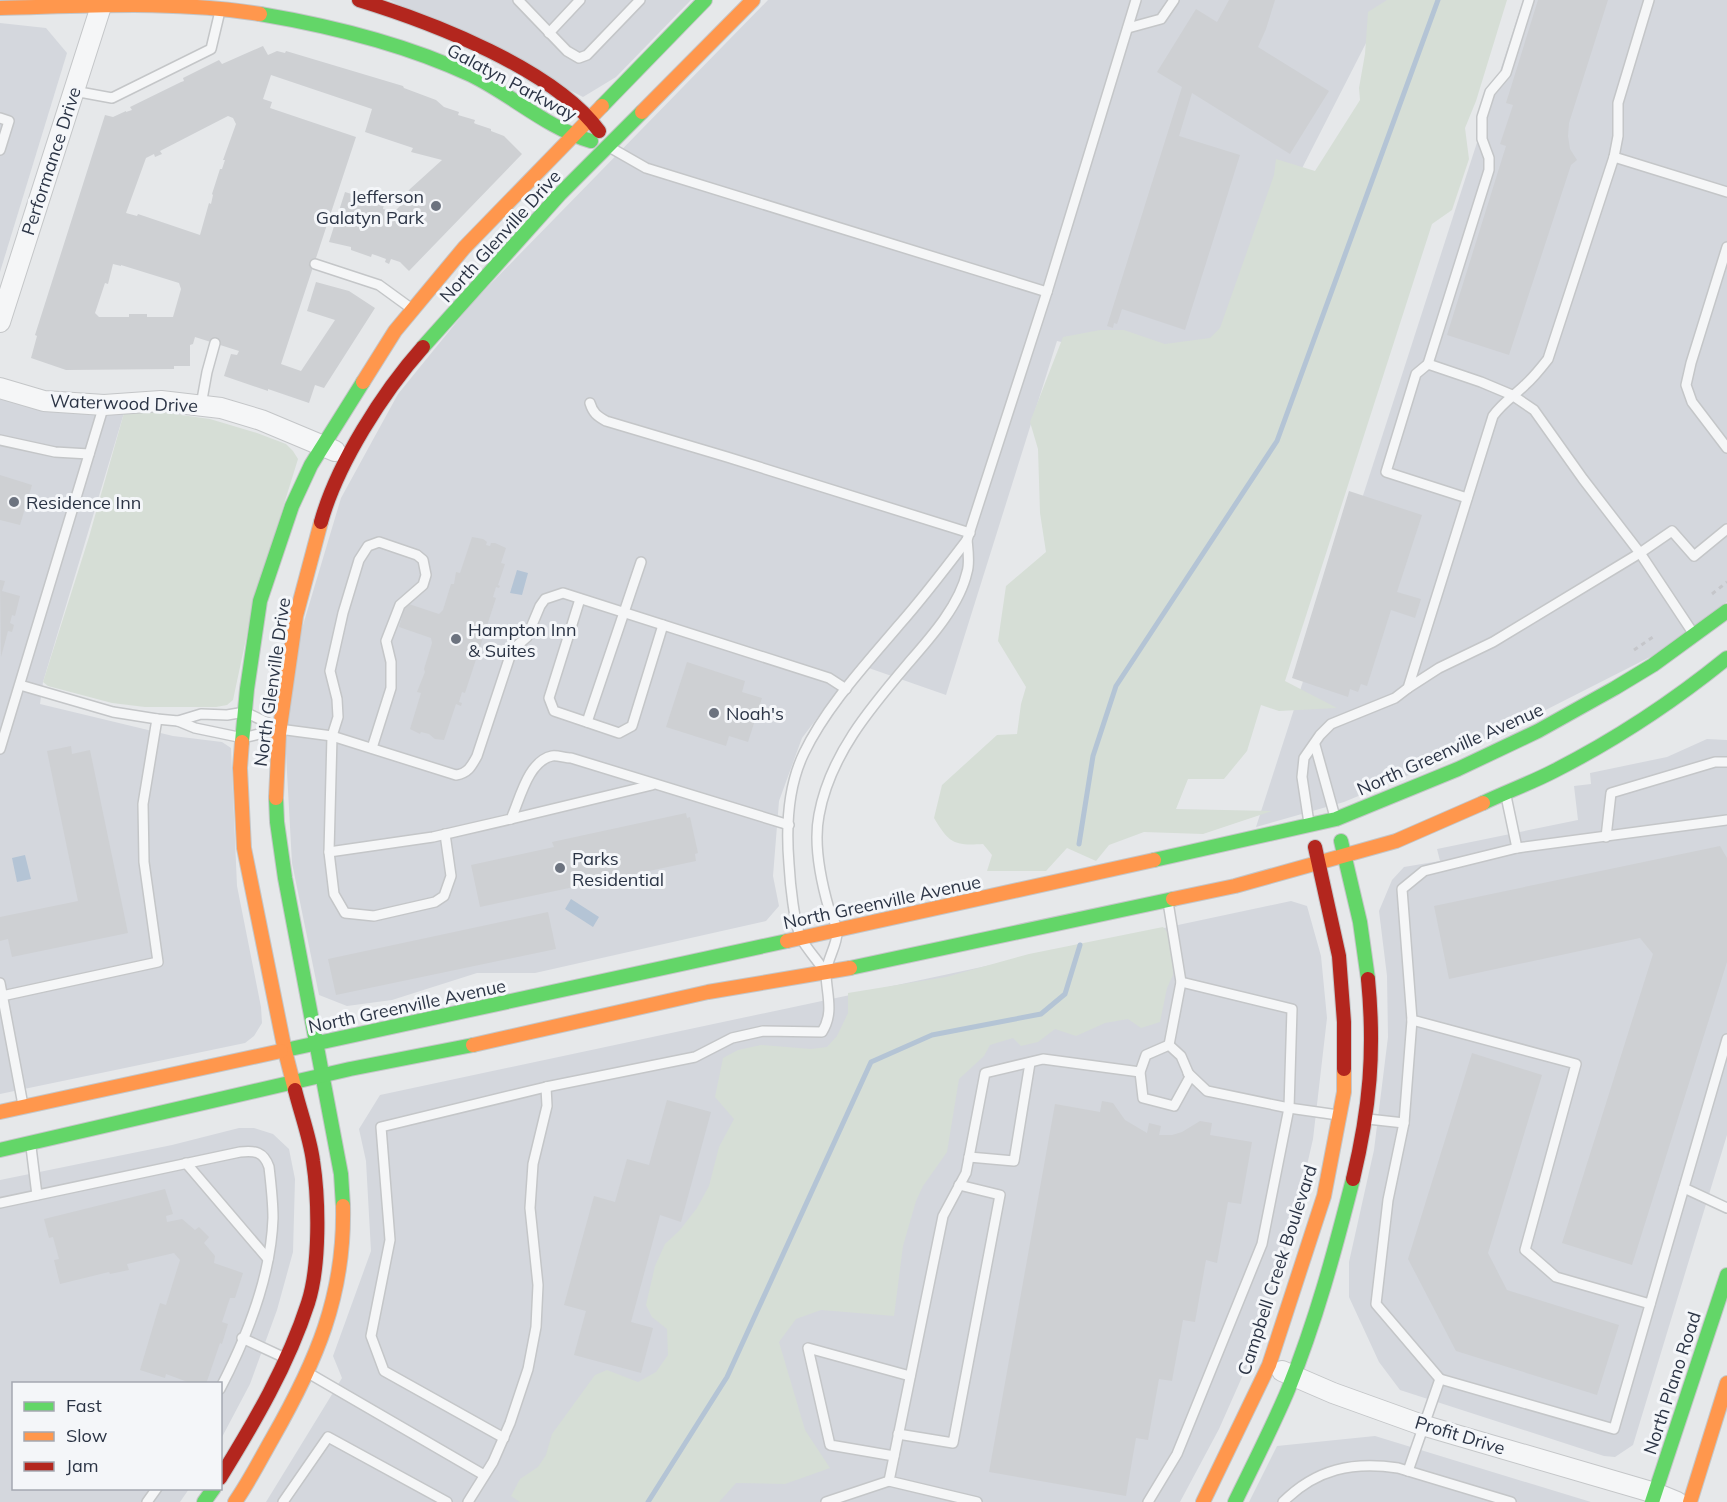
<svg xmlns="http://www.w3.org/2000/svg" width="1727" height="1502" font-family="Mulish,sans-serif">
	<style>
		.built { fill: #d4d7dd }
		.green { fill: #d6ded6 }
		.water { fill: #b4c4d5 }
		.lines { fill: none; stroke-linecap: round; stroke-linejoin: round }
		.stream { stroke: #b4c4d5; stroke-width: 5 }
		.building { fill: #ced0d3; fill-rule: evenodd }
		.lane-casing { stroke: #c4c6c8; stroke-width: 12 }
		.street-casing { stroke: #c4c6c8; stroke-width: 22 }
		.fast-casing { stroke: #c4c6c8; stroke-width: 16 }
		.slow-casing { stroke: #c4c6c8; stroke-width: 16 }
		.jam-casing { stroke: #c4c6c8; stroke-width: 16 }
		.path { stroke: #c5c6ca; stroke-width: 3; stroke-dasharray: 4.5 4.5; stroke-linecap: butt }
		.lane { stroke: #f5f6f7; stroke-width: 9 }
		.street { stroke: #f5f6f7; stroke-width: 20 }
		.fast { stroke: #63d668; stroke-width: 14 }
		.slow { stroke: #ff974d; stroke-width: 14 }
		.jam { stroke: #b3261e; stroke-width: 14 }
		.poi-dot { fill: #6c737f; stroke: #f4f6f9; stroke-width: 2 }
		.labels { text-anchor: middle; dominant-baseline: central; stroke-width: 6; stroke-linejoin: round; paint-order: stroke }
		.street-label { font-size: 18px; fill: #2b3445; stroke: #f4f6f9 }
		.poi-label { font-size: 18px; fill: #2b3445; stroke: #f4f6f9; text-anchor: start }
	</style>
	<rect width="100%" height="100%" fill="#e6e8ea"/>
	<g class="built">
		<polygon points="389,0 691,0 616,77 583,97"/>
		<polygon points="768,0 1388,0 1197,374 1057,341 946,695 863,666 830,701 802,738 779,801 773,876 779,906 766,921 535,973 477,973 392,1000 347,1006 319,995 292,863 286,754 286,682 341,498 398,394 472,303"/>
		<polygon points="1523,0 1727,0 1727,602 1652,656 1459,754 1344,802 1256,827"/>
		<polygon points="0,23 46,28 67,53 0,272"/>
		<polygon points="0,396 124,413 43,682 40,704 173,736 222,742 231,748 237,886 261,1007 262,1023 254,1036 245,1043 0,1094"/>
		<polygon points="1707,739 1727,740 1727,1135 1633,1445 1615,1457 1604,1456 1400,1390 1379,1362 1349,1297 1349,1262 1374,1150 1388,1037 1387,976 1379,911 1392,880 1404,867 1440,861 1437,849 1578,820 1574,786 1591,784 1590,773 1667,757"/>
		<polygon points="1291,901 1307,906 1321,956 1327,1018 1313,1139 1295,1218 1254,1350 1219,1429 1180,1502 266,1502 342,1378 333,1356 371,1251 366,1161 359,1129 380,1095"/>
		<polygon points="239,1128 254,1128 273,1134 289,1149 295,1179 293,1252 277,1310 250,1384 221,1439 220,1384 14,1384 14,1488 189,1489 180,1502 0,1502 0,1180 172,1145"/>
		<polygon points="1375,1436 1591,1502 1249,1502 1277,1446"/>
	</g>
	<g class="green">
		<path d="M1387,0H1507L1476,101L1465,128L1469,159L1452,210L1432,224L1285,681L1337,708L1279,711L1261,705L1247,751L1224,779H1188L1176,809L1272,811L1203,834L1144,832L1109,845L1096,861L1067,848L1046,871H987L992,855L983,844C954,846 949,843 934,818L942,785L997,735L1017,734L1021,704L1026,687L998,641L1006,586L1046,552L1040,513L1038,449L1030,422L1063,337L1100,330H1124L1165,344L1210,338L1220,328L1274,175L1276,159L1315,171L1360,100L1359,88L1365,54L1368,12Z"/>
		<polygon points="159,412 210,419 257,433 286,444 293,451 298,459 254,601 233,700 227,705 216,707 145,707 112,703 48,686 43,682 89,537 124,413"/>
		<polygon points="1163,927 1172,938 1173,975 1167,988 1160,1022 1141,1028 1128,1019 1105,1023 1076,1036 1055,1029 1038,1042 1021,1046 1013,1038 990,1045 984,1056 959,1079 947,1152 923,1186 916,1201 903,1246 894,1316 821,1310 796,1319 779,1342 805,1430 830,1468 785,1484 736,1483 719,1502 520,1502 511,1496 520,1479 538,1467 546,1455 552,1434 595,1375 607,1370 638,1382 656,1372 668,1355 667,1329 652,1317 646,1305 655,1266 665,1244 680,1230 697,1208 709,1186 719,1147 734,1119 715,1097 723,1058 738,1050 761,1045 811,1049 827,1047 837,1036 848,1013 848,993 946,977 1029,954"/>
	</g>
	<g class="water">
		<polygon points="517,570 528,573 522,595 510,593"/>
		<polygon points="25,855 31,879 17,882 12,858"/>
		<polygon points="571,899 599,917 593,927 565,909"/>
	</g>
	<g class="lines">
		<g class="stream">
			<polyline points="1079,844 1093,756 1116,686 1277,441 1438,0"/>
			<polyline points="648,1502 727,1377 871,1062 932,1035 1041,1014 1065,994 1080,945"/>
		</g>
	</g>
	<g class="building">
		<polygon points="1229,0 1275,0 1266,29 1258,47 1329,91 1290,154 1192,93 1179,136 1240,155 1185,330 1122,309 1117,324 1114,323 1113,328 1107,326 1182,87 1157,72 1196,9 1217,22"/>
		<polygon points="1538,0 1608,0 1569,123 1568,136 1570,149 1577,160 1571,165 1509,355 1447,335 1506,146 1500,144 1513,105 1506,103"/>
		<path d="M263,46L268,55L277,51L285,53L286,51L403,86L404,88L436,100L444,107L459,112L458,115L475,120L474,123L476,124L491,129V131L504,136L522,154L409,271L400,262L391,259L389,264L385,262L386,259L378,256L372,254L371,257L351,250V247L329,242L345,192L384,204L383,209L394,212L407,199L404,196L410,189L442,160L411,152L413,148L365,132L372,109L271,75L263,99L272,102L270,108L356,137L281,364L301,371L335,320L307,311L316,282L349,291L375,308L324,388L315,385L309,403L268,389V391L224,376L231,354L237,355L239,351L195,337L193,344L190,345V366H174V369L66,370L31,358L37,336L35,335L105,115L113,117L126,111V112L132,110L130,107L181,82L184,81L183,78L219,60L222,64ZM228,116L233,118L236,124L223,160H225L222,169H220L212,194L213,195L211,204L209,203L200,235L138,214L137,216L126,213L146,158L154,154L155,157L162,154L160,151ZM113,264L121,266V265L179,283L181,289L173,317H147V314H129V317H99L95,313L105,283L108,284Z"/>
		<polygon points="0,475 32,485 20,525 0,520"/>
		<polygon points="1349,491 1422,515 1397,592 1421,599 1415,618 1391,610 1367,686 1361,684 1358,692 1350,689 1348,697 1292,678"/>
		<polygon points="472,537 483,539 487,542 486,545 490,546 491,543 495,543 506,548 501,563 505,564 498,585 500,586 499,588 496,587 493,597 496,598 465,693 462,692 459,702 462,703 461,706 456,704 444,740 435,739 429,734 421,732 420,734 410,729 421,693 417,692 425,672 424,669 432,643 431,638 399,627 406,603 439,614 443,610 451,584 454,584 456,572 460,573"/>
		<polygon points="0,580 5,581 2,591 20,596 15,616 12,615 10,623 14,625 12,632 8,631 1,657"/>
		<polygon points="687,662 745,681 742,692 762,698 748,742 729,736 726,746 666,727"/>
		<polygon points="71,746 72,754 90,750 128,933 12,957 8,939 0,941 0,917 78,901 47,751"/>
		<polygon points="686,813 687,818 690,817 698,853 695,854 696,861 480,907 471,865 554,847 552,842"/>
		<polygon points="1720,846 1727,858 1727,962 1632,1265 1562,1243 1653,954 1640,938 1449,979 1434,906"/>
		<polygon points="548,912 556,949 336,995 328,959"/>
		<polygon points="1472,1053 1542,1075 1488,1253 1507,1290 1619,1325 1597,1395 1456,1351 1408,1259"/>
		<polygon points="667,1100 711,1112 681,1222 660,1215 631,1322 653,1328 641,1373 574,1355 586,1311 564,1305 594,1196 615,1202 627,1159 649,1165"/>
		<polygon points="1102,1101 1113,1103 1125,1120 1147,1133 1149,1123 1161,1126 1159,1135 1172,1135 1182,1132 1200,1121 1212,1123 1210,1135 1252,1142 1241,1204 1228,1202 1217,1263 1206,1260 1195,1322 1183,1320 1172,1381 1159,1379 1148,1440 1136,1438 1126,1496 989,1472 1055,1104 1100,1112"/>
		<polygon points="165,1189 173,1214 166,1216 167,1222 182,1219 195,1230 199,1227 209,1237 204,1243 215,1256 214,1263 243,1273 235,1298 230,1298 222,1322 228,1324 222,1344 220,1343 206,1384 193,1384 166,1374 165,1378 140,1370 160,1303 166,1305 180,1260 174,1253 127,1264 129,1270 110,1274 109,1272 60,1284 54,1260 59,1259 53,1237 49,1238 44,1219"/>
	</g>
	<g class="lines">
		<g class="lane-casing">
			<g id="lane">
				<polyline points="518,0 567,51 579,58 587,55 640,0"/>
				<polyline points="1128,28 1161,19 1174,0"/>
				<polyline points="549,33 580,0"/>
				<polyline points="74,91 112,98 211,49 220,11"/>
				<polyline points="0,118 9,121 0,150"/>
				<polyline points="611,148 646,168 1047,292"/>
				<polyline points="1614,157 1727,192"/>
				<polyline points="1727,247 1691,363 1686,385 1692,402 1727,448"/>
				<polyline points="315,264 379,285 412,309"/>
				<polyline points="1428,364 1489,170 1489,158 1482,139 1482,117 1490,92 1506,73 1529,0"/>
				<path d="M590,403C593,413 597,416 606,421L727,457L970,533"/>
				<polyline points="201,405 207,372 215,343"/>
				<polyline points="0,440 55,452 89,454"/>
				<polyline points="1467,498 1386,472 1416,374 1428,364 1481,382 1512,395 1534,410 1583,479 1640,553 1693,633"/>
				<polyline points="580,599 549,698 554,711 619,733 632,726 663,625"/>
				<polyline points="20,685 113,712 157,719 178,721 201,714 227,715 245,712 278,728"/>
				<polyline points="1408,688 1439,668 1493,642 1640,553 1672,531 1694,556 1727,529"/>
				<path d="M178,721L195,728L243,738L279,729L332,736L456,775C468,773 471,767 477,756L512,650L527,637L540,606L545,599L563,593L829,678L846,689"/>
				<polyline points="587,722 641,562"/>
				<polyline points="1315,745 1335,817"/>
				<path d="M372,748L391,688V662L386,641L400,605L423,585L426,575L423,560L417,555L379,542L368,546L359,560L343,613L330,671L337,699L338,717L332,736L329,852L433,837L511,819C520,799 528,761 552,756C557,755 565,758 571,758L789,825"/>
				<polyline points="0,749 104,405"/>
				<polyline points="1506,796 1517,848 1727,820"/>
				<polyline points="511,819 652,785"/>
				<path d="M1309,823L1302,777L1304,758L1320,735L1331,724L1395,698L1408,688L1493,416C1503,402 1514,396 1525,385C1534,377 1541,368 1548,359L1614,157L1618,136V103L1649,0"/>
				<polyline points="1606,837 1611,793 1715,762 1727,762"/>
				<polyline points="329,852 334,894 345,913 374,916 435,902 444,896 451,876 445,834"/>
				<polyline points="1168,902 1181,982 1169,1045"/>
				<path d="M823,969C817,960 808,950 802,940C794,925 790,882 789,864C786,828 788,786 804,753C826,707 866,664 899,625C923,598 945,569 967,540"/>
				<polyline points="0,983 23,1105"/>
				<polyline points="2,996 158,962 144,862 143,804 157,719"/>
				<polyline points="1412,1020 1576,1064 1525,1250 1556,1277 1650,1304"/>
				<polygon points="1169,1045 1181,1056 1190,1077 1174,1106 1143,1098 1140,1072 1146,1055"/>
				<polyline points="1188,1073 1207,1091 1289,1108 1338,1115"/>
				<polyline points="1368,1119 1404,1123"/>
				<polyline points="31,1147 37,1195"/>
				<polyline points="969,1157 1014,1161 1030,1063"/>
				<polyline points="186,1163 268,1259"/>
				<polyline points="1684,1188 1727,1208"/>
				<path d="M0,1203L240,1152C255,1150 264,1152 269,1167C271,1184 273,1201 273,1218C271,1277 247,1337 220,1389"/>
				<polyline points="242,1338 283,1357"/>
				<polyline points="310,1374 484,1475"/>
				<polyline points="1440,1379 1376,1304 1388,1200 1404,1123 1412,1020 1402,889 1424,871 1517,848"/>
				<polyline points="898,1434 953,1443 1000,1195 959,1185"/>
				<path d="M504,1438L384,1371L371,1336L390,1240L381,1127L546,1087L695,1057L732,1038L763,1031L822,1032C834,1013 827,996 826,975C826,960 838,945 837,931C837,924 831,916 829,909C821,881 813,845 819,815C830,754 872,706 911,660C932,636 960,604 967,572C970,563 968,550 967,540L1047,292L1136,0"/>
				<polyline points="894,1456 830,1445 808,1348 910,1376"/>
				<polyline points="1408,1471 1440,1379 1614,1429 1727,1039"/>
				<polyline points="147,1502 157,1488"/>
				<polyline points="283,1502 328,1437 447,1502"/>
				<polyline points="468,1502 493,1462 510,1423 528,1369 536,1327 538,1285 530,1208 533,1164 547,1106 546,1087"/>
				<polyline points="826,1502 889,1481"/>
				<polyline points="977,1502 889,1481 943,1216 966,1173 985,1073 1043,1059 1140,1072"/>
				<polyline points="1148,1502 1177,1454 1262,1244 1289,1108 1292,1009 1181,982"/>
				<path d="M1283,1502C1316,1469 1353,1461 1398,1468L1511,1502"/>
			</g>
		</g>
		<g class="street-casing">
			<g id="street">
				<polyline points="0,322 103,0"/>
				<polyline points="0,388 44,401 104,405 161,401 221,408 261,420 335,451"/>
				<polyline points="1282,1371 1333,1393 1422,1425 1655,1493 1677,1502"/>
			</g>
		</g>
		<g class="fast-casing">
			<g id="fast">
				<path d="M260,14C331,26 405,44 471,75C512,95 547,128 591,141"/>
				<polyline points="602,106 705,0"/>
				<polyline points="423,347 560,194 642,112"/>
				<polyline points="242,742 247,689 260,601 292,506 311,465 363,382"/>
				<polyline points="276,798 277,822 285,878 341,1174 343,1206"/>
				<path d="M1483,803C1506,792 1531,783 1554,771C1615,740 1674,701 1727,658"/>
				<polyline points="1341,841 1360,922 1368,979"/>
				<polyline points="1154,860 1336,819 1458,769 1538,731 1615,688 1653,665 1727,611"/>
				<polyline points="850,968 1173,899"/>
				<polyline points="281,1051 787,941"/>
				<polyline points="0,1150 350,1069 473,1045"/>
				<polyline points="204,1502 214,1488"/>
				<path d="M1235,1502C1253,1465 1272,1428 1288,1390C1316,1321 1335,1250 1353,1179"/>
				<polyline points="1652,1502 1727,1275"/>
			</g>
		</g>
		<g class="slow-casing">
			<g id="slow">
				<path d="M0,8C87,6 174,0 260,14"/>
				<polyline points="642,112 753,0"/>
				<polyline points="363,382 395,331 464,248 602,106"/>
				<polyline points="242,742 240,768 244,848 285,1051 295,1090"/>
				<polyline points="276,798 279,734 296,616 321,522"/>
				<polyline points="1173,899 1235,886 1396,841 1483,803"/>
				<polyline points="787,941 1154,860"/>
				<polyline points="473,1045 708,992 850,968"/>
				<polyline points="0,1112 281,1051"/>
				<path d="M235,1502C249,1482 260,1460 272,1439C316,1362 345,1296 343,1206"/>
				<polyline points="1203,1502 1269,1365 1324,1196 1344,1092 1344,1069"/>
				<polyline points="1690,1502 1727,1383"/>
			</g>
		</g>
		<g class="jam-casing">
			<g id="jam">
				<path d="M359,0C431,22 554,69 599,131"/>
				<path d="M321,522C337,464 383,392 423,347"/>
				<polyline points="1315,847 1339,956 1344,1022 1344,1069"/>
				<path d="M1353,1179C1370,1108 1375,1051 1368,979"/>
				<path d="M220,1478C254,1423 288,1365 308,1303C320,1266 319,1200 313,1161C310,1138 301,1114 295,1090"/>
			</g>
		</g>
		<g class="path">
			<polyline points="1712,594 1727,582"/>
			<polyline points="1634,650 1653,637"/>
		</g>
		<use href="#lane" class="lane"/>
		<use href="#street" class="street"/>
		<use href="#fast" class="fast"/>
		<use href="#slow" class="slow"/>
		<use href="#jam" class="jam"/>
	</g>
	<g class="poi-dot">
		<circle cx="436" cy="206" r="6"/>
		<circle cx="14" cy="502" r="6"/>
		<circle cx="456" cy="639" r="6"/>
		<circle cx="714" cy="713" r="6"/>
		<circle cx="560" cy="868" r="6"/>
	</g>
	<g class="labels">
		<g class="street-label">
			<text transform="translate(512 82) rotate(28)">Galatyn Parkway</text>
			<text transform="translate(51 161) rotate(-72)">Performance Drive</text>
			<text transform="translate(500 236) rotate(-48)">North Glenville Drive</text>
			<text transform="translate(124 403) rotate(2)">Waterwood Drive</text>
			<text transform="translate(272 682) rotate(-82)">North Glenville Drive</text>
			<text transform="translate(1450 749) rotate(-24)">North Greenville Avenue</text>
			<text transform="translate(882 902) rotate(-12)">North Greenville Avenue</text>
			<text transform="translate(407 1006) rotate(-12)">North Greenville Avenue</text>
			<text transform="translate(1277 1270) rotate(-72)">Campbell Creek Boulevard</text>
			<text transform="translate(1672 1383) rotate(-72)">North Plano Road</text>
			<text transform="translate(1460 1435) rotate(17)">Profit Drive</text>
		</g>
		<g class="poi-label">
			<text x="424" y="196" text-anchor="end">Jefferson<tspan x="424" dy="21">Galatyn Park</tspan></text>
			<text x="26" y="502">Residence Inn</text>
			<text x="468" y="629">Hampton Inn<tspan x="468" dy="21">&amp; Suites</tspan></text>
			<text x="726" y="713">Noah's</text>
			<text x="572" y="858">Parks<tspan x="572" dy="21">Residential</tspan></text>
		</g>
	</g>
	<rect x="12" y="1382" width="210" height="108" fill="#f4f6f9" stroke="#a4a8b1" stroke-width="1.5"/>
	<rect x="24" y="1402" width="30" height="9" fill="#63d668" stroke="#a4a8b1" stroke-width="1.5"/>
	<text x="66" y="1412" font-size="18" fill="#2b3445">Fast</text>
	<rect x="24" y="1432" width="30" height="9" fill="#ff974d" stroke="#a4a8b1" stroke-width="1.5"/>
	<text x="66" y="1442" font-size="18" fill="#2b3445">Slow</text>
	<rect x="24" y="1462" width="30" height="9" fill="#b3261e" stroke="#a4a8b1" stroke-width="1.5"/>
	<text x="66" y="1472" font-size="18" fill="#2b3445">Jam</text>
</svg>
